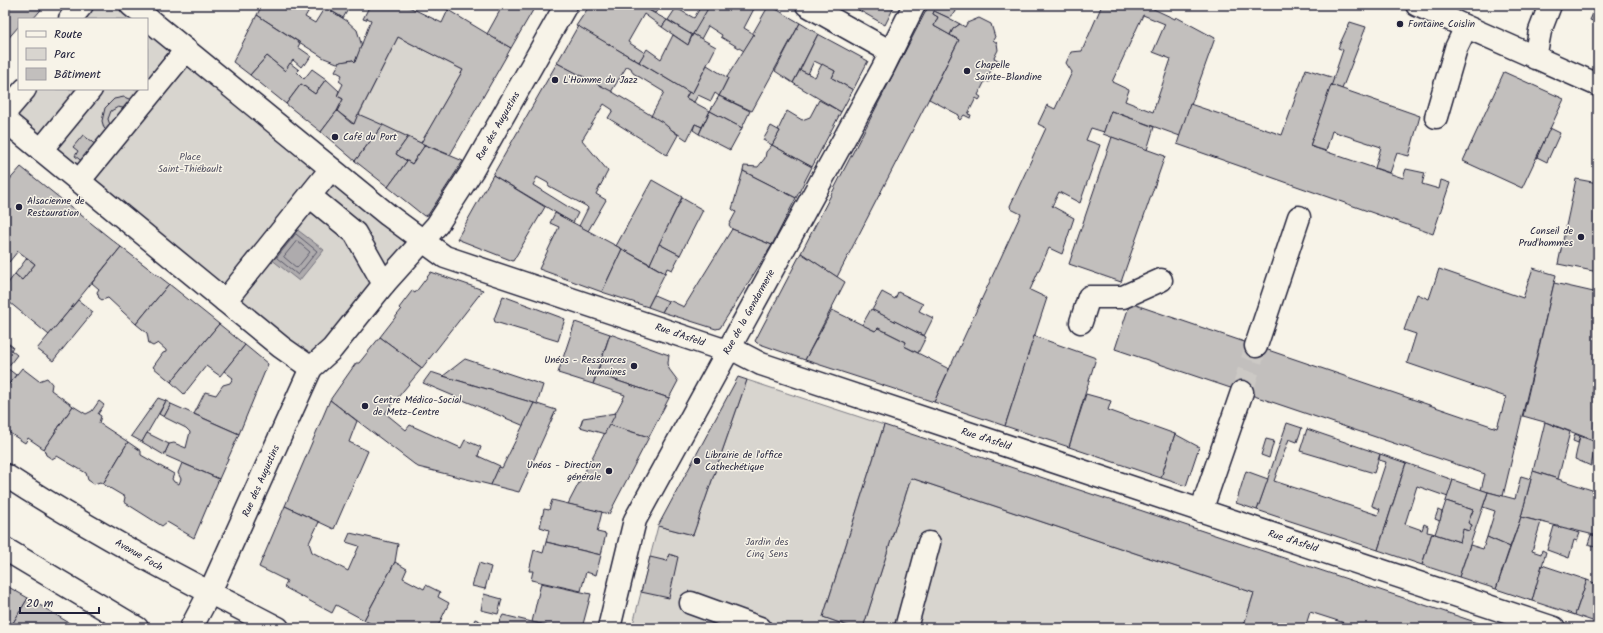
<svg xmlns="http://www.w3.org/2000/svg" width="1603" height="633" font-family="Kalam,sans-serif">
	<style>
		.green { fill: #d8d5cf; stroke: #7d7c85 }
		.water { fill: #aeabad; stroke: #76747f }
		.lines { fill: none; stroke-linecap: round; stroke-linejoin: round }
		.shore { stroke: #5a5969; stroke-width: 1 }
		.building { fill: #c2bfbd; stroke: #22223b; fill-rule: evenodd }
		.minor-tunnel { stroke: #ccc9c5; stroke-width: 22; stroke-dasharray: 22 11; stroke-linecap: butt }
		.minor-casing { stroke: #22223b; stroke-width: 25 }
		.major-casing { stroke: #22223b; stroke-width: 25 }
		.minor { stroke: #f7f3e8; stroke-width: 22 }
		.major { stroke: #f7f3e8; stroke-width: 22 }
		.poi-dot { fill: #22223b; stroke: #f7f3e8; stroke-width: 1.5 }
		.labels { text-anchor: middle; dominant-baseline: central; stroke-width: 3; stroke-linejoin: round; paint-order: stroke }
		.poi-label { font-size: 10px; fill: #22223b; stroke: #f7f3e8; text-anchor: start }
		.street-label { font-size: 10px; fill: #22223b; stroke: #f7f3e8 }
		.park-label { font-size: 10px; fill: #504f60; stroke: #f7f3e8 }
	</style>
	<rect width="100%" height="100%" fill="#f7f3e8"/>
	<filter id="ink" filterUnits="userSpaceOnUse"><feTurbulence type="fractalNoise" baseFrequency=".025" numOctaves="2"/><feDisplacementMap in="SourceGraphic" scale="8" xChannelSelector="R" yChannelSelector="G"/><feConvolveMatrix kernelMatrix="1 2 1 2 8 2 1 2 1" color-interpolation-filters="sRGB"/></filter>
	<g filter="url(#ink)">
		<g class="green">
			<polygon points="95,5 131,5 414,235 311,368 7,110 25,89 147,89 147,19 83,19"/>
			<polygon points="398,37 463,70 421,143 359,115"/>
			<polygon points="747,380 884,425 823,617 854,628 632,628 658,526 693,535"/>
			<polygon points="911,478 1254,593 1243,628 863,628"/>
		</g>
		<polygon class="water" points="295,228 324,250 299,281 271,259"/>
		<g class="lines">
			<g class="shore">
				<polygon points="296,234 317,251 298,275 277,258"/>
				<polygon points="297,241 310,252 297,268 284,257"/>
			</g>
		</g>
		<g class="building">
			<polygon points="5,5 45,5 33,19 19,19 19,26 5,42"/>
			<polygon points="262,5 312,5 305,17 315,23 325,7 347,21 357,30 362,46 355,62 353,60 337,63 324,58 257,15"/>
			<polygon points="322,5 345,5 349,8 343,18"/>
			<polygon points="370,5 405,5 442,23 448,10 511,48 450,155 421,143 463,70 398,37 354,124 337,111 343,99 337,96 343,84 339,81 342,75 335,71 340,62 353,60 355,62 371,20 367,18 366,20 363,19"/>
			<polygon points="436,5 451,5 449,10"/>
			<polygon points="503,5 536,5 511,48 487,34"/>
			<polygon points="590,5 639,5 667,20 662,27 644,14 628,42 645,53 639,62 576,26"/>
			<polygon points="647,5 662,5 655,13 645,8"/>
			<polygon points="695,5 710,5 698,28 692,35 668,20 676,8 694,18 700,8"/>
			<polygon points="710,5 756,5 744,28 754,34 744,51 721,37 722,35 708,26 701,39 693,34"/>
			<polygon points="769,5 800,23 752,111 719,96 728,78 727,77 754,34 753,33"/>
			<polygon points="850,5 895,5 885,25"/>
			<polygon points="929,5 959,5 955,13 949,18 934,11 933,14 938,17 934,26 959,40 837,277 801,253"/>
			<path d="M1102,5H1145L1175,19L1176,17L1215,38L1180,136L1111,111L1104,132L1091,128L1086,140L1100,145L1080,203L1059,192L1052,206L1074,218L1062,254L1049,248L1030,290L1047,298L1005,426L934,402L1021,214L1011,209L1010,206L1046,128L1038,124L1047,105L1055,109L1072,72L1066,63L1071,52L1082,51ZM1143,15L1165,24L1153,52L1171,59L1153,112L1125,101L1129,90L1112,82Z"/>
			<polygon points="1597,5 1598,5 1598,23 1590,20"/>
			<polygon points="934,11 949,18 960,24 953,29 950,35 934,26 938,17 933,14"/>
			<polygon points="257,15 300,43 298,47 311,56 305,65 304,63 301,67 293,60 285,71 267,56 250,75 233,62"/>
			<polygon points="979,18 991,24 995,37 993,40 997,43 998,50 994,58 1000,61 998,65 995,63 987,78 990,79 989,82 985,81 978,95 981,97 979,100 976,98 968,114 971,115 970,118 964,115 960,120 958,118 959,115 929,99 959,40 950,35 953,29 960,24 965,27 967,23"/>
			<polygon points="667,20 692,35 688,45 662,27"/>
			<polygon points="1350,22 1366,27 1342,89 1331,85 1343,50 1338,48"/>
			<polygon points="800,23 818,34 793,83 775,71"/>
			<polygon points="578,26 689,92 686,98 710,111 702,127 695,124 687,140 651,116 664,92 633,73 631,68 627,66 611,92 557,63"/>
			<polygon points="693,34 716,47 692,94 639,62 647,49 661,59 673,35 688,45"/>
			<polygon points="818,34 868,61 853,90 832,78 835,71 814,61 808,74 800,70"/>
			<polygon points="267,56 285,71 290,63 299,70 297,72 304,79 312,69 326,79 315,94 301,84 286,104 250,75"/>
			<polygon points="557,63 611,91 662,122 678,135 667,155 608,118 613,110 604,104 582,140 608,171 596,194 606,200 588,231 579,226 588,208 586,206 549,186 548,183 537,177 533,185 578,213 573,223 493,175"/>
			<polygon points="822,64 835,71 832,78 853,90 841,112 793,83 800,70 815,77"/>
			<polygon points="707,65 728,78 719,96 715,93 711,101 698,95 694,102 686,98 689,92 692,94"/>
			<polygon points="1306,69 1334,78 1310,146 1403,178 1406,169 1425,173 1422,184 1439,189 1441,180 1450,183 1433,234 1177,144 1190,104 1282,135"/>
			<polygon points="1504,72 1564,99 1522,188 1463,161"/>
			<polygon points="326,79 339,91 337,96 343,99 337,111 321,132 286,104 301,84 315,94"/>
			<polygon points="1331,85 1420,116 1409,156 1397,153 1390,173 1375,168 1381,147 1332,131 1326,151 1310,146"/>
			<polygon points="719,96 750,111 742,128 710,111"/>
			<polygon points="124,97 134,101 127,109 118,107 111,111 108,119 111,128 108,132 104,128 102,121 105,108 114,99"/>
			<polygon points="819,100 841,112 812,167 772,145 780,131 778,130 787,111 802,120 810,117"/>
			<polygon points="337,111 351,123 354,124 358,114 383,125 355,161 321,132"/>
			<polygon points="710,111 742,128 730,150 699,134"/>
			<polygon points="1111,111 1154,127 1147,150 1103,134"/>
			<polygon points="695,124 702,127 699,134 693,130"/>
			<polygon points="383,125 408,137 396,154 407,161 388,187 355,161"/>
			<polygon points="771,126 780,131 772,145 763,140"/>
			<polygon points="1550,128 1560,133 1547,162 1537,157"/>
			<polygon points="83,135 101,149 83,162 75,156 78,151 73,147"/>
			<polygon points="408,137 425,145 412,164 396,154"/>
			<polygon points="1112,137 1165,156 1121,282 1069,264"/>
			<polygon points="425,145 463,161 428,215 424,216 388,187 407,161 412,164"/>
			<polygon points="772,145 812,167 796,198 743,171 744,166 758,167 765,158 766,152"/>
			<polygon points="21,167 121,247 49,335 9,302 5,307 5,287 15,274 22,280 35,264 18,251 9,262 5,258 5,185"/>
			<polygon points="743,171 796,198 772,245 732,229 729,225 736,212 732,209"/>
			<polygon points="493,175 545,207 513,261 457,239"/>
			<polygon points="1576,179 1598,183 1598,272 1558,264"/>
			<polygon points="652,180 682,197 650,264 616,246"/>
			<polygon points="682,198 703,210 680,255 659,244"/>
			<polygon points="555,213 622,249 602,292 539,269 559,227 550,223"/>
			<polygon points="732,229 772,245 720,328 716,329 662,312 669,300 684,307"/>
			<polygon points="659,244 680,255 672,270 667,268 665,273 650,264"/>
			<polygon points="121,247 169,284 136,324 108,298 102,300 99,298 97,292 99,289 92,283"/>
			<polygon points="622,249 665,273 648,307 602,292"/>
			<polygon points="801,253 845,282 805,360 757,343 755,341"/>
			<polygon points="27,258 35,264 22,280 15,274"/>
			<polygon points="1533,268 1556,275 1503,496 1481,490 1485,474 1115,349 1130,303 1497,428 1506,397 1407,363 1416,334 1404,330 1417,294 1429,299 1439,269 1523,298"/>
			<polygon points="431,272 483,290 422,368 380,337 401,310 399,308 412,291 415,293"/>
			<polygon points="1554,283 1598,293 1598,442 1548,423 1523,416"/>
			<polygon points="169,284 219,324 171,382 153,367 163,353 166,352 166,350 158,343 153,346 149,344 147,333 136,324"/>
			<polygon points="882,292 895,299 898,292 923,304 919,311 933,318 924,336 872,310"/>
			<polygon points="654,295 668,301 662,312 648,307"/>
			<polygon points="503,296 565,319 558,341 495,322 494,319"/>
			<polygon points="78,300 93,312 53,361 37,349"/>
			<polygon points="871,309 926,337 918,353 904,346 906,342 878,328 875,331 862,325"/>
			<polygon points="832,310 875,331 878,328 906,342 904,346 949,369 934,402 805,360"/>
			<polygon points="575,322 610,334 593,384 558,373"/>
			<polygon points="219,324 245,345 220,376 206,366 184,394 171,382"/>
			<polygon points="610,334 669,355 668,363 669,369 678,381 669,398 597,374"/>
			<polygon points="1034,336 1096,358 1069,447 1005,426"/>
			<polygon points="380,337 422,368 385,413 406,430 410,425 461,448 465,440 481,447 478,456 500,466 491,485 418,467 330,400 356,363 359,363"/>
			<polygon points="5,341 13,347 11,350 17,355 7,368 16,375 5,389"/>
			<polygon points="245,345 268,364 239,434 194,414 205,392 216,395 223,385 230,383 233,378 224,371"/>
			<polygon points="465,359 543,385 537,404 443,376"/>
			<polygon points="22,368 39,381 47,378 52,384 51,390 73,406 44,449 28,438 25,443 5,430 5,389"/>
			<polygon points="431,372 443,376 534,403 524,426 522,425 423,383"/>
			<polygon points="597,374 669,398 649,437 609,425 625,395 593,384"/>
			<polygon points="738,377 747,380 693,535 658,526"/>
			<polygon points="1086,394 1111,401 1108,410 1175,434 1161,478 1069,447"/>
			<polygon points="158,398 166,401 142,442 131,436"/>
			<polygon points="330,400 357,421 349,442 368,451 334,529 285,506"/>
			<polygon points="99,401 104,405 98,414 101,416 99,423 128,442 103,484 100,482 94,484 88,480 86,473 57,456 52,459 46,455 44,449 73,406 86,414 92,411"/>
			<polygon points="166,401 171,404 164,417 159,414"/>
			<polygon points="534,403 556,410 519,492 491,485 499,467 502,468"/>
			<polygon points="171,404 239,434 219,479 164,455 169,444 174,443 186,448 190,432 186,428 164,417"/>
			<polygon points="616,413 605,434 580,427 583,418"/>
			<polygon points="1545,422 1570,432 1558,479 1533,471"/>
			<polygon points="1287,423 1302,428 1297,442 1289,439 1274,481 1378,515 1380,509 1372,506 1372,505 1386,462 1379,460 1380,454 1406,463 1378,550 1257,510"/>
			<polygon points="609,425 649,437 609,514 568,504"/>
			<polygon points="884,425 1359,583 1493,628 1360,628 1310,612 1305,628 1243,628 1254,593 911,478 863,628 854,628 823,617"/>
			<polygon points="1307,429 1380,454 1374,473 1300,451"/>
			<polygon points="147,433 169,444 164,455 142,442"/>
			<polygon points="1175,434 1199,447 1186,486 1161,478"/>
			<polygon points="1575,434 1580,436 1578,443 1573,441"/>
			<polygon points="1580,436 1596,442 1591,466 1575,459"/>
			<polygon points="1266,439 1274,441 1269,458 1261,455"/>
			<polygon points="128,442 141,451 141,455 174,474 172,479 174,482 179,484 181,479 178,473 182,463 219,479 194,538 167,522 162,526 124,502 125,497 103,484"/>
			<polygon points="1406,463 1453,480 1448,497 1417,486 1405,524 1422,530 1424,524 1428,526 1427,532 1432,533 1422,565 1378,550"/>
			<polygon points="1246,471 1268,479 1257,510 1236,503"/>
			<polygon points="1533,471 1598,492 1598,536 1521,517"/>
			<polygon points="1521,476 1531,479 1521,517 1510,547 1487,537 1495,511 1483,507 1488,492 1515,499"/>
			<polygon points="1453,480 1488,492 1459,577 1422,565 1432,533 1460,542 1463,529 1469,531 1472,525 1468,523 1473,510 1446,501"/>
			<polygon points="552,500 602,512 597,532 606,534 601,555 546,542 549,530 540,527 544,509 549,510"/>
			<polygon points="1446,501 1473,510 1468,523 1472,525 1469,531 1463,529 1460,542 1435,534"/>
			<polygon points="285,506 319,522 309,543 312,552 348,571 359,546 346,542 350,533 398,544 395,562 364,620 336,605 332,613 284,587 287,581 259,567"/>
			<polygon points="1438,510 1442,512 1440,521 1435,519"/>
			<polygon points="1521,517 1541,522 1532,551 1541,554 1542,550 1546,552 1532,601 1496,589"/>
			<polygon points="1554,526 1580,533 1577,541 1574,540 1569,558 1547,550"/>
			<polygon points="1591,535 1598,536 1598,547 1588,544"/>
			<polygon points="1487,537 1510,547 1496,589 1459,577 1470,545 1483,549"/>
			<polygon points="546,542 601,555 596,575 586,572 581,591 531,580 533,571 529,571 534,550 543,553"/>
			<polygon points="669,554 678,557 669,598 641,592 650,557 667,561"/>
			<polygon points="395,562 407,569 403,578 424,589 426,585 440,592 438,597 449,603 437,628 379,628 364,620"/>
			<polygon points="479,563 491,567 485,589 472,586"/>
			<polygon points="1542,565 1587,580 1575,615 1532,601"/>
			<polygon points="1587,580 1597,584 1595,592 1598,593 1598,623 1575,615"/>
			<polygon points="541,583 591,594 582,628 558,628 532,622"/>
			<polygon points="5,585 28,598 10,628 5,628"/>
			<polygon points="484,594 502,599 498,614 481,610"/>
			<polygon points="28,598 76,627 76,628 10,628"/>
			<polygon points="503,615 532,622 558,628 496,628"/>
			<polygon points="475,619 495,628 471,628"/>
		</g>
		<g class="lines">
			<polyline class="minor-tunnel" points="1242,392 1256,346"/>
			<g class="minor-casing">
				<g id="minor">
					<polyline points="131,5 388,215 445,257 727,351 738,352 761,364 1554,628"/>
					<polyline points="807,5 891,52"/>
					<polyline points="1417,5 1598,85"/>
					<polyline points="70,19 82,5"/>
					<polyline points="1535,58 1540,31 1550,5"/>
					<polyline points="1436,117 1456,48 1466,27"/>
					<polyline points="6,121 281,347 311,368"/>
					<polyline points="6,121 7,110 25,89"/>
					<polyline points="41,150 91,89"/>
					<polyline points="79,181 186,50"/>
					<polyline points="311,197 355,233 384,284"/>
					<polyline points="225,301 331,169"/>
					<polyline points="1081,322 1089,297 1123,297 1161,280"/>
					<polyline points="1256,346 1299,217"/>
					<polyline points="1201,511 1242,392"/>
					<polyline points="209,594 311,368 332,349 384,284 437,225 472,171 566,5"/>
					<polyline points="691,603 760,628"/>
					<polyline points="609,628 635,520 883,68 914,5"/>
					<polyline points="906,628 929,543"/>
				</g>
			</g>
			<g class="major-casing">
				<g id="major">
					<path d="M5,475C92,532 185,580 278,628"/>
					<polyline points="5,549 137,628"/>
					<polyline points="191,628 209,594"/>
				</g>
			</g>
			<use href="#minor" class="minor"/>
			<use href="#major" class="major"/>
		</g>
	</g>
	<g class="poi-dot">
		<circle cx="1400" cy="24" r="4"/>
		<circle cx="967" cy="71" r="4"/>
		<circle cx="555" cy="80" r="4"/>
		<circle cx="335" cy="137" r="4"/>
		<circle cx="19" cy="207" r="4"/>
		<circle cx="1581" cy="237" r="4"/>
		<circle cx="634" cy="366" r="4"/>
		<circle cx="365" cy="406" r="4"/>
		<circle cx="697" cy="461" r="4"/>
		<circle cx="609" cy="471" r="4"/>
	</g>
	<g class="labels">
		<g class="poi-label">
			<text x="1408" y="24">Fontaine Coislin</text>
			<text x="975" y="65">Chapelle<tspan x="975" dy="12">Sainte-Blandine</tspan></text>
			<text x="563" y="80">L'Homme du Jazz</text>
			<text x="343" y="137">Café du Port</text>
			<text x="27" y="201">Alsacienne de<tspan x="27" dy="12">Restauration</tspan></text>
			<text x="1573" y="231" text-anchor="end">Conseil de<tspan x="1573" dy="12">Prud'hommes</tspan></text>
			<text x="626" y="360" text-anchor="end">Unéos - Ressources<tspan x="626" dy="12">humaines</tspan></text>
			<text x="373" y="400">Centre Médico-Social<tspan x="373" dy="12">de Metz-Centre</tspan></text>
			<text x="705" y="455">Librairie de l'office<tspan x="705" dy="12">Cathechétique</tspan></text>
			<text x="601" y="465" text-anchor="end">Unéos - Direction<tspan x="601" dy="12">générale</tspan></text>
		</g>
		<g class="street-label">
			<text transform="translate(498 126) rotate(-60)">Rue des Augustins</text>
			<text transform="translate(749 312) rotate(-61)">Rue de la Gendarmerie</text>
			<text transform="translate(680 335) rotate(19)">Rue d'Asfeld</text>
			<text transform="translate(986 439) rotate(18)">Rue d'Asfeld</text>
			<text transform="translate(261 481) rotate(-66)">Rue des Augustins</text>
			<text transform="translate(1293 541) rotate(18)">Rue d'Asfeld</text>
			<text transform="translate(139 555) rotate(30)">Avenue Foch</text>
		</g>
		<g class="park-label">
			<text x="190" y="157">Place<tspan x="190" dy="12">Saint-Thiébault</tspan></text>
			<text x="767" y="542">Jardin des<tspan x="767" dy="12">Cinq Sens</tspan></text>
		</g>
	</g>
	<rect width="1603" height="633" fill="none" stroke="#f7f3e8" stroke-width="20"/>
	<rect x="10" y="10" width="1583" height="613" fill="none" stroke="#22223b" stroke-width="1.5" filter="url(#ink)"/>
	<rect x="18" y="18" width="130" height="72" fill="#f7f3e8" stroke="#a29fa3"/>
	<rect x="26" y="31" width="20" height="6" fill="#f7f3e8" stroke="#a29fa3"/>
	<text x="54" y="38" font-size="12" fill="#22223b">Route</text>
	<rect x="26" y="48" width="20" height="12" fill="#d8d5cf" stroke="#a29fa3"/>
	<text x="54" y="58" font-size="12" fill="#22223b">Parc</text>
	<rect x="26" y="68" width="20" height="12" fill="#c2bfbd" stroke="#a29fa3"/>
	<text x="54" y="78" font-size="12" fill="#22223b">Bâtiment</text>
	<path d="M20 607v6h79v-6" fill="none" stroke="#22223b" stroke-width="2"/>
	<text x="26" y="607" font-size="12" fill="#22223b" stroke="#f7f3e8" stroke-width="3" paint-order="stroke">20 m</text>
</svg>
